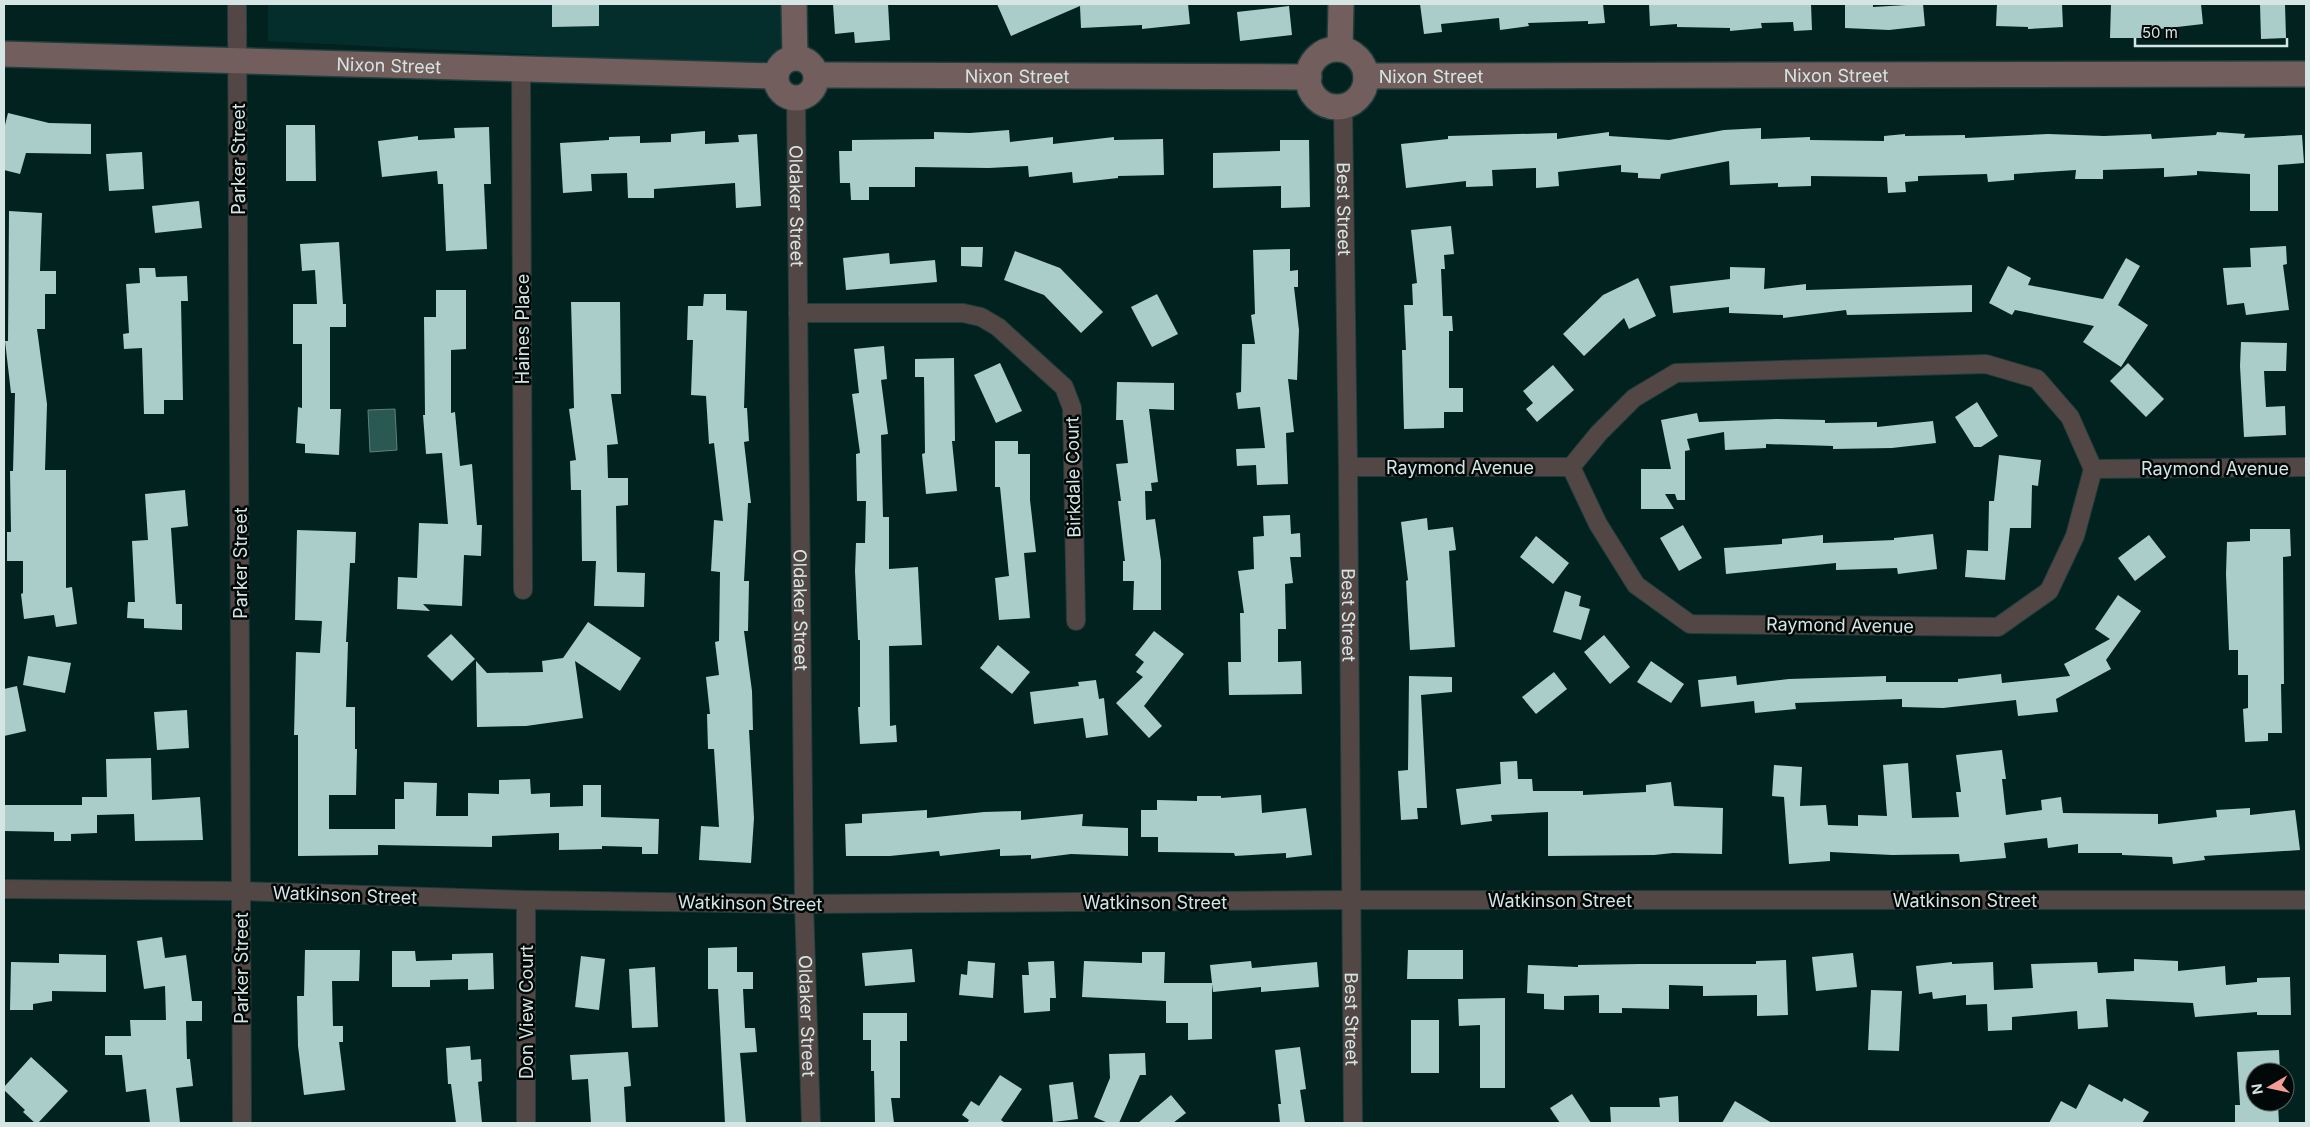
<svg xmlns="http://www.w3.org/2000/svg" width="2310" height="1127" font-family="Inter,sans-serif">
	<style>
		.built { fill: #042e2b }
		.water { fill: #2a5853; stroke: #5d827e }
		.building { fill: #abcdc9 }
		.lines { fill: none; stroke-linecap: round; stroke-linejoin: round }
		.street-casing { stroke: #1f3d3a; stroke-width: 20 }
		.secondary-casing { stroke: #1f3d3a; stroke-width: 28 }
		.street { stroke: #534745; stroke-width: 18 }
		.secondary { stroke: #725e5c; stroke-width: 25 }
		.labels { text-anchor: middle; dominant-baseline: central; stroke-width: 5; stroke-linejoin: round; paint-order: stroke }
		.street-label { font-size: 18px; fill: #d4e5e3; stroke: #010908 }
	</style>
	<rect width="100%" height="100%" fill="#02221f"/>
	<polygon class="built" points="268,4 782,4 783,45 759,66 268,41"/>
	<polygon class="water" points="395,409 397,450 370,452 368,410"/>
	<g class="building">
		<polygon points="552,4 599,4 599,26 552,27"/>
		<polygon points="833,4 888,4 890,40 855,43 854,32 835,34"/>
		<polygon points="997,4 1188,4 1190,24 1142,29 1142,25 1081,28 1080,6 1011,36"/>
		<polygon points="1420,4 1603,4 1605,23 1588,24 1588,21 1528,23 1529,26 1500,30 1499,18 1441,24 1442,32 1424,34"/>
		<polygon points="1649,4 1811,4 1812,30 1794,31 1793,22 1761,23 1762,28 1730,31 1730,28 1677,27 1677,24 1650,26"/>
		<polygon points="1845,4 1873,4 1873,7 1923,4 1925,26 1889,30 1845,28"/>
		<polygon points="1997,4 2062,4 2063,27 2028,29 2028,27 1996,26"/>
		<polygon points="2111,4 2201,4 2203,24 2151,30 2150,38 2110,38"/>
		<polygon points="2260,4 2285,4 2286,38 2261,39"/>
		<polygon points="1289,6 1292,35 1240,41 1237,12"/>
		<polygon points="8,113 49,123 91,124 91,154 26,153 20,174 4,170 4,129"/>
		<polygon points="286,125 315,125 316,181 286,181"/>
		<polygon points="489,127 491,184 484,184 487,249 446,251 443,184 438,184 437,171 382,177 378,141 418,136 418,140 455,138 454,128"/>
		<polygon points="1761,128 1761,139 1810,137 1810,140 1884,141 1884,136 1905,134 1905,136 1965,135 1965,138 2048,134 2104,136 2151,134 2152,139 2216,135 2217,132 2245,134 2244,138 2302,135 2304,163 2278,165 2278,211 2250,211 2250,174 2197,171 2197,175 2164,177 2164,168 2103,170 2103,179 2075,179 2076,170 2014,174 2014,180 1988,182 1987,174 1918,176 1918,181 1905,182 1906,192 1888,193 1887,177 1811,176 1811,186 1778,187 1778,183 1730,185 1729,161 1661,174 1660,179 1638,178 1638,173 1621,172 1621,165 1558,172 1559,186 1536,188 1536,168 1492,170 1493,186 1466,187 1466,181 1406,188 1401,144 1448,139 1448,136 1557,133 1557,139 1609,132 1609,136 1669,140 1724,130"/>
		<polygon points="1009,130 1010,142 1053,137 1053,144 1114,137 1114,140 1163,139 1164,175 1118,176 1118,178 1073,183 1072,172 1029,177 1028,166 989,168 915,167 915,187 869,187 869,200 851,200 850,183 840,183 839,151 852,151 852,140 934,139 934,132 970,133"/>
		<polygon points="705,131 705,144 739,142 738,135 757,134 761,206 736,208 735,183 654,189 654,198 628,198 627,173 591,174 592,191 563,193 560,143 609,140 609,137 640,136 640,143 671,142 671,134"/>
		<polygon points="1280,140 1309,140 1310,207 1281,208 1281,186 1213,188 1213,153 1280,151"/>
		<polygon points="142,152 144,189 109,191 106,154"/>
		<polygon points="199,201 202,228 155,233 152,206"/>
		<polygon points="9,211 42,213 40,271 56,271 56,294 45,294 45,329 37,329 47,404 45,470 66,470 66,588 72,587 77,624 56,627 54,615 24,619 21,594 23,593 23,561 7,561 7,532 11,532 10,471 13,471 15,393 11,393 5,341 8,341"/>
		<polygon points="1451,226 1454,254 1444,255 1445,269 1441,269 1443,316 1452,316 1453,331 1449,331 1449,388 1463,388 1463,412 1444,412 1444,428 1404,429 1402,350 1406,350 1404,305 1413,305 1412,284 1417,283 1411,230"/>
		<polygon points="339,242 343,304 346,304 346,327 330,327 330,409 341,409 339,455 305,453 305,444 296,443 298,407 302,408 302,344 293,344 293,304 317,304 315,270 302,271 300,244"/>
		<polygon points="2286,246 2287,264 2283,265 2289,310 2246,315 2244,303 2227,305 2223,268 2251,267 2250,248"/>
		<polygon points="961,247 983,247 982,267 961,266"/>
		<polygon points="1290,249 1290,271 1298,270 1298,287 1294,287 1299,330 1297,380 1288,379 1294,432 1286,433 1288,484 1257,485 1256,465 1237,466 1236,449 1265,448 1260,407 1238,409 1236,393 1241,392 1242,344 1255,344 1251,315 1255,314 1253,250"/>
		<polygon points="1015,251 1060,268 1103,312 1081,333 1044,295 1004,280"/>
		<polygon points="889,253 890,264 935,260 937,282 846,290 843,258"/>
		<polygon points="2126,258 2140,266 2118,305 2148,325 2121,367 2083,342 2094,326 2015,310 2012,315 1989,303 2008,266 2031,278 2028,285 2103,299"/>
		<polygon points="1730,267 1765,268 1764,289 1806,284 1806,290 1972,285 1972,312 1847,315 1846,310 1783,318 1783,315 1729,313 1729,307 1673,313 1670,286 1730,279"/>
		<polygon points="139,268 155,268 156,277 187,276 188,301 181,301 183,400 164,400 164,414 144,414 142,348 124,349 123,334 129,333 126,284 140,283"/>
		<polygon points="1638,278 1656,316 1629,329 1624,318 1584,356 1563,334 1603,295"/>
		<polygon points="436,290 466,290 466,349 451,350 451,413 455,412 460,466 472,464 477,525 482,525 481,556 464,555 462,606 423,604 430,611 397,609 398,577 417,578 419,523 448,524 442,453 426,454 423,415 425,415 424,317 436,317"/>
		<polygon points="704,294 726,294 726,310 747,311 744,408 747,408 749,441 744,442 751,503 748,503 744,581 749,581 748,631 744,631 752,691 753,730 749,730 754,818 751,863 699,860 701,826 719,827 714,749 708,749 707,714 710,714 706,677 719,675 715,642 719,641 720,572 711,571 714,520 723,521 714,443 709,444 706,396 691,395 693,340 687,340 688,306 703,306"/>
		<polygon points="1157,294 1178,334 1152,347 1131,307"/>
		<polygon points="571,302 620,302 621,394 611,394 618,444 607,445 608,478 628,478 628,505 616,506 617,572 645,573 644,607 594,606 596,561 582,561 581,490 571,490 570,461 576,460 569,409 574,408"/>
		<polygon points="2241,342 2287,343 2286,371 2264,371 2266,407 2285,406 2286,435 2244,437 2240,366"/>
		<polygon points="884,346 887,379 881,380 888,434 881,435 883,517 889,517 889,569 918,567 922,645 889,646 890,726 896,725 897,742 860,744 858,707 860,707 860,640 858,640 855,571 856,543 865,543 866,501 857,501 856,454 860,453 852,394 859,393 854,349"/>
		<polygon points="954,358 955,441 952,441 957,491 926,494 922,454 925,453 924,377 915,377 915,359"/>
		<polygon points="1000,363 1022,411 996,423 974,375"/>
		<polygon points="2128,363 2164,399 2146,417 2110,381"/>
		<polygon points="1553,365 1574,390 1537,422 1526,409 1533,403 1523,391"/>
		<polygon points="1117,382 1174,383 1174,410 1149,409 1158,482 1151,483 1152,491 1145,491 1146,520 1155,519 1161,561 1161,610 1133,610 1134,581 1123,581 1123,561 1125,561 1118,501 1121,501 1116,464 1128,463 1123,420 1116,420"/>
		<polygon points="1977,402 1998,436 1981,447 1974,447 1955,417"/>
		<polygon points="1697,413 1699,422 1776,419 1825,420 1825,423 1877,422 1877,427 1933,421 1936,443 1892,448 1833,449 1833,446 1766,444 1766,448 1725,450 1724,432 1687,439 1690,450 1685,451 1685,500 1677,500 1675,494 1665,494 1674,509 1641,509 1641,469 1671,469 1661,420"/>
		<polygon points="995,441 1018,441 1018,454 1030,454 1030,500 1036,552 1024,553 1030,618 999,620 995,578 1009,576 1000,487 995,487"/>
		<polygon points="1999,455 2041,460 2038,486 2032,485 2031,528 2010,528 2005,580 1965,577 1967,550 1988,551 1989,501 1994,501"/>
		<polygon points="185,490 188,526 171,528 176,604 182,604 182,630 144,628 144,619 127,618 128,602 135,602 132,541 148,540 145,494"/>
		<polygon points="1290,515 1291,534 1300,533 1301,557 1290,557 1293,583 1285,584 1286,629 1278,629 1278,662 1301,661 1302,694 1229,695 1228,662 1241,662 1240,613 1244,613 1238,571 1254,569 1253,537 1264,536 1263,516"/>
		<polygon points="1427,518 1428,530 1453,527 1456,550 1449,551 1455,647 1410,650 1406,581 1408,580 1401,522"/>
		<polygon points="1683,525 1702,558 1679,571 1660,538"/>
		<polygon points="2250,529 2290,529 2291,556 2283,557 2284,684 2281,684 2282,733 2268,733 2268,741 2245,742 2243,709 2248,708 2248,675 2238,675 2238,650 2229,650 2226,574 2227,542 2250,541"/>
		<polygon points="297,530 356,532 355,563 350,563 346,642 348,642 346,707 355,707 355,749 357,749 356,795 329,795 329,829 395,829 395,799 404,799 404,782 437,783 436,816 468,816 468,793 499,794 499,780 530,779 531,794 550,793 550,807 583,806 583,785 601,785 601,817 659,819 658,854 642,854 642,847 602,846 602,849 559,850 559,833 492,836 492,847 378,845 378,855 298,856 298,735 294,735 296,652 320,653 322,621 295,620"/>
		<polygon points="1933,534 1937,569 1898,574 1897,568 1836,570 1836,563 1726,574 1724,548 1782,544 1782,539 1823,535 1823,543 1894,540 1894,538"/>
		<polygon points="2149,535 2166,557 2135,581 2118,558"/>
		<polygon points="1536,536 1569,563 1553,584 1520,557"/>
		<polygon points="1565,591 1581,596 1579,606 1590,609 1581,640 1553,632"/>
		<polygon points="2118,595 2141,611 2106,660 2111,669 2056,699 2058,712 2018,716 2016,700 1943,708 1902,707 1902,699 1795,703 1796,709 1755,713 1754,701 1701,707 1698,680 1736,676 1737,685 1789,679 1886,676 1886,682 1958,682 1958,679 2001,674 2002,683 2070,676 2064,664 2110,639 2095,629"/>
		<polygon points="588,622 641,658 620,691 575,661 583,718 526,726 477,727 476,661 487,673 543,672 542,661 563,658"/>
		<polygon points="1154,631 1184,654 1144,706 1162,726 1149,738 1116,703 1143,677 1136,672 1144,662 1135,655"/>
		<polygon points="451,634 475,659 452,681 427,656"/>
		<polygon points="1604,635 1630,667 1610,684 1584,652"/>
		<polygon points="998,645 1030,672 1012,694 980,668"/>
		<polygon points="28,656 71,663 65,693 23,685"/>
		<polygon points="1651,661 1684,684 1671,703 1637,682"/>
		<polygon points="1554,672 1567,689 1536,714 1522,697"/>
		<polygon points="1409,676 1452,677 1452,692 1421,695 1427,808 1417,808 1418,819 1401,820 1398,771 1408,770"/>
		<polygon points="1096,680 1099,699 1104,698 1108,735 1086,738 1083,718 1034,724 1030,692 1079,686 1078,682"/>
		<polygon points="17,686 26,731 4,736 4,689"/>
		<polygon points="187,710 189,748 157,750 154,712"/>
		<polygon points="2002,750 2006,779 2002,779 2006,815 2042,810 2041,800 2061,797 2063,813 2158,814 2158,824 2217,817 2216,810 2250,808 2250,815 2295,810 2300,850 2204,856 2205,860 2173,864 2172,857 2122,855 2122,853 2078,853 2078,844 2048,848 2047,838 2004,843 2006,858 1960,862 1959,854 1892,855 1830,852 1830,861 1789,864 1784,797 1772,796 1774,765 1802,767 1800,806 1826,805 1828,825 1858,826 1858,815 1887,816 1883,765 1908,763 1912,818 1959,817 1956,792 1961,792 1956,755"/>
		<polygon points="151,758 152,800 200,797 203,840 135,841 134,814 97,815 97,833 71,834 71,841 54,841 54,832 4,831 4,805 82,805 82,797 107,797 106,759"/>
		<polygon points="1517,761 1518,779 1532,779 1533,791 1583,791 1583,795 1646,792 1646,785 1671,782 1674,806 1723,808 1722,854 1673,853 1654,855 1548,856 1548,812 1491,815 1492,821 1461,825 1456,789 1501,784 1500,762"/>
		<polygon points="1261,795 1262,813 1306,808 1312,855 1286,858 1286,853 1235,856 1234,853 1158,852 1158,837 1141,837 1141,810 1157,810 1157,800 1197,801 1197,796 1221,796 1221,798"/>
		<polygon points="927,810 927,818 984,812 1021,811 1021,820 1083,814 1082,826 1128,828 1128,856 1071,854 1031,859 1031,855 1000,856 1000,849 940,856 939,851 890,856 846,856 845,824 862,823 862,814"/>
		<polygon points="162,937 165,958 186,955 192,1001 202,1001 202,1021 186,1021 187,1059 190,1059 193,1086 176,1088 180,1123 150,1123 146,1089 126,1092 122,1055 105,1055 105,1036 131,1036 130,1020 166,1020 165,986 144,989 137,941"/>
		<polygon points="737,947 737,972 753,972 753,989 743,989 745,1028 755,1028 757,1052 740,1053 746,1123 725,1123 718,989 708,989 708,948"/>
		<polygon points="912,949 915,982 865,986 862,953"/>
		<polygon points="305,950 360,950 359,981 332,981 333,1026 343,1026 343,1042 339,1042 345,1090 304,1095 298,1046 297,996 304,996"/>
		<polygon points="1408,950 1463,950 1463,979 1407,979"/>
		<polygon points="392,951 415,951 416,961 452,960 452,954 493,953 494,989 468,990 468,979 430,980 430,987 392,987"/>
		<polygon points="1142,952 1165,952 1164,983 1212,983 1210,965 1251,961 1252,968 1317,962 1319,987 1261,992 1261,987 1213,992 1212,984 1212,1039 1188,1040 1188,1023 1166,1023 1166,1001 1082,997 1084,961 1142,963"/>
		<polygon points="1853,953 1857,987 1816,991 1812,957"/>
		<polygon points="59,954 106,955 106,992 52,991 52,1001 33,1004 33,1010 10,1010 11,962 59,963"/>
		<polygon points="581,956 605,959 599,1010 575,1007"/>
		<polygon points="2134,959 2178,961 2178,971 2225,966 2226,985 2257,982 2257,978 2290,977 2291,1015 2257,1015 2257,1012 2195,1017 2193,1003 2106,999 2108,1027 2078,1029 2077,1011 2012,1017 2012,1030 1988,1031 1987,1004 1966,1005 1966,995 1933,999 1932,992 1919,994 1916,966 1952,962 1952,964 1993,962 1994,990 2033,988 2031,964 2097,962 2098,973 2134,971"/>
		<polygon points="1786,960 1788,1015 1757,1016 1757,995 1703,996 1703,986 1669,985 1669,1009 1622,1008 1622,1013 1599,1013 1599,995 1564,996 1564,1010 1544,1009 1544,994 1527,993 1528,965 1578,967 1578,965 1640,964 1756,964 1756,961"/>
		<polygon points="968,961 995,963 993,998 959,995 961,974 967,975"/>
		<polygon points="1054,961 1056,998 1050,998 1050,1011 1024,1013 1022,975 1029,975 1028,962"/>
		<polygon points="655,967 658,1027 632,1028 629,969"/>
		<polygon points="1871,990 1902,991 1899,1051 1868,1050"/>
		<polygon points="1505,998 1505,1088 1480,1088 1480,1025 1459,1026 1458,999"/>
		<polygon points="863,1013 907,1013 907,1041 900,1041 900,1098 891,1098 894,1123 875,1123 874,1071 871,1071 871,1040 863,1040"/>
		<rect x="1411" y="1020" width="28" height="53"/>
		<polygon points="470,1046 471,1060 481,1059 482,1081 478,1082 482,1123 456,1123 451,1084 448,1084 446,1048"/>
		<polygon points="1300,1047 1306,1089 1300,1090 1305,1123 1280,1123 1278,1104 1281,1104 1275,1050"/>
		<polygon points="2279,1050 2280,1072 2255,1072 2255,1105 2278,1104 2279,1123 2235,1123 2235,1105 2240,1105 2237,1052"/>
		<polygon points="628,1052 631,1086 624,1087 626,1123 591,1123 588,1079 572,1080 570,1055"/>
		<polygon points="1145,1053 1146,1075 1140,1075 1119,1123 1108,1123 1094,1117 1110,1078 1109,1054"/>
		<polygon points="31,1057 68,1091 38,1123 35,1123 23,1112 25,1110 4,1090 4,1087"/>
		<polygon points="1000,1075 1022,1089 1001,1120 1005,1123 967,1123 969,1120 962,1115 971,1101 979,1106"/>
		<polygon points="1073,1082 1078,1119 1053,1122 1049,1085"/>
		<polygon points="2089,1084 2122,1102 2124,1098 2149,1112 2142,1123 2049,1123 2061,1101 2076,1109"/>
		<polygon points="1572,1094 1591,1123 1560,1123 1550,1108"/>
		<polygon points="1171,1095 1186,1113 1173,1123 1138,1123"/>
		<polygon points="1678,1096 1679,1123 1611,1123 1610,1107 1660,1107 1659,1098"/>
		<polygon points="1735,1101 1772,1123 1722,1123"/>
	</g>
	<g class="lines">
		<g class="street-casing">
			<g id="street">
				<polyline points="237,4 242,1123"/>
				<polyline points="521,69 523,590"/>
				<path id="s1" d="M796,98L804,904L811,1123"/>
				<path id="s2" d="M1343,107L1348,467L1353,1123"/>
				<polyline points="798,313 963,313 981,317 998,327 1064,387 1072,408 1076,621"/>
				<polygon points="1986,364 2037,379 2070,417 2093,469 2075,536 2049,591 1998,627 1690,624 1636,585 1598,524 1571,467 1599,433 1634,398 1676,373"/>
				<polyline points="1348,467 1571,467"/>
				<polyline points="2093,469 2306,467"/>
				<polyline points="4,889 241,891 526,900 804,904 1350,900 2306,900"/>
				<polyline points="526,900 526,1123"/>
			</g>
		</g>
		<g class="secondary-casing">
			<g id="secondary">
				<polyline points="794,4 795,57"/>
				<polyline points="1340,49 1341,4"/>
				<circle cx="1337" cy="78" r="29"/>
				<path id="s3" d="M4,54L775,76"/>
				<circle cx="796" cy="78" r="20"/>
				<path id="s4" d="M816,75L1309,77"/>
				<path id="s5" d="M1366,76L2306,74"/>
			</g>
		</g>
		<use href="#street" class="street"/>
		<use href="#secondary" class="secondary"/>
	</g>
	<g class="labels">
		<g class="street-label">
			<text stroke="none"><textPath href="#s3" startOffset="385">Nixon Street</textPath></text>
			<text stroke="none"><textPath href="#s5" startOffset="470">Nixon Street</textPath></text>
			<text stroke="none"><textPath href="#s4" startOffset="201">Nixon Street</textPath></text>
			<text stroke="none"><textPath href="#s5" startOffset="65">Nixon Street</textPath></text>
			<text transform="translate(238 159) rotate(-90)">Parker Street</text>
			<text stroke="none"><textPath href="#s1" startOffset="108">Oldaker Street</textPath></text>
			<text stroke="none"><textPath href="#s2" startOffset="102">Best Street</textPath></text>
			<text transform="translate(522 329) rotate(-90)">Haines Place</text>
			<text x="1460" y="467">Raymond Avenue</text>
			<text x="2215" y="468">Raymond Avenue</text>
			<text transform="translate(1073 477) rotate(-91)">Birkdale Court</text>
			<text transform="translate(240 563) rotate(-90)">Parker Street</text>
			<text stroke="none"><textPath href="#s1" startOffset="512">Oldaker Street</textPath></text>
			<text stroke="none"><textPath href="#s2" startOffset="508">Best Street</textPath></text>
			<text transform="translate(1840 625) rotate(1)">Raymond Avenue</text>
			<text transform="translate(345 895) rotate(2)">Watkinson Street</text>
			<text x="1560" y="900">Watkinson Street</text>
			<text x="1965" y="900">Watkinson Street</text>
			<text x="1155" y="902">Watkinson Street</text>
			<text transform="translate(750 903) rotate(1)">Watkinson Street</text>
			<text transform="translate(241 968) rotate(-90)">Parker Street</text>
			<text transform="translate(526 1012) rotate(-90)">Don View Court</text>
			<text stroke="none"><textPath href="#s1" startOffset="918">Oldaker Street</textPath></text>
			<text stroke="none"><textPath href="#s2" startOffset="912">Best Street</textPath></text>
		</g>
	</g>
	<rect width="2310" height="1127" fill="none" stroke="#d4e5e3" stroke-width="10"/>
	<g transform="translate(2270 1087) rotate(261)"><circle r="24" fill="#010908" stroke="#556160"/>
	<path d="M0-4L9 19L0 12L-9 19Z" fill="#f59c95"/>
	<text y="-8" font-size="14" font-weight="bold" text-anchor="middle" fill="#d4e5e3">N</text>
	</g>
	<path d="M2135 38v8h152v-8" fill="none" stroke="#d4e5e3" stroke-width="2.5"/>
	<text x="2142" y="38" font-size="15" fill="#d4e5e3" stroke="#010908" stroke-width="4" paint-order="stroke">50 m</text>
</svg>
